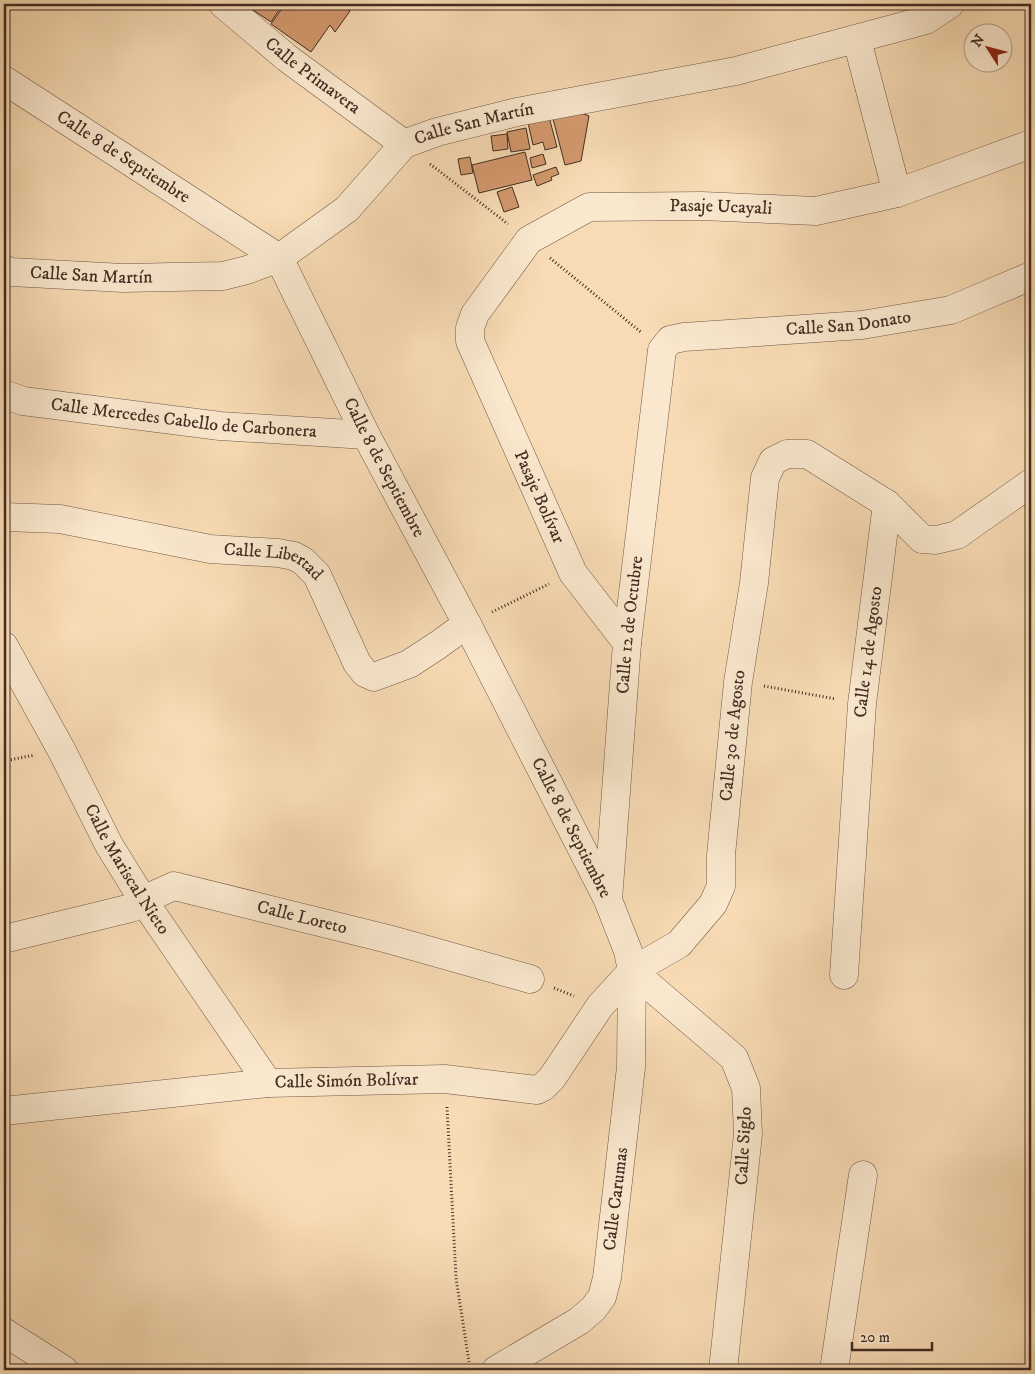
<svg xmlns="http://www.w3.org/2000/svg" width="1035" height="1374" font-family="'IM FELL DW Pica',serif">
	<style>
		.building { fill: #d4996e; stroke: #422c23 }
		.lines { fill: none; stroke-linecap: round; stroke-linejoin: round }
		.minor-casing { stroke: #705847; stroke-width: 29 }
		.path { stroke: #422c23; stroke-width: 3; stroke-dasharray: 1 2.5; stroke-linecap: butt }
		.minor { stroke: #fae8ce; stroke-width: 28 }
		.labels { text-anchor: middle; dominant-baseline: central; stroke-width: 4.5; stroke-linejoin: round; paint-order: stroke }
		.street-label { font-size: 18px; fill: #422c23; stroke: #fae8ce }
	</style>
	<rect width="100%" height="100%" fill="#f8dbb4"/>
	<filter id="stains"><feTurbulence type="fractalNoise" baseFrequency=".004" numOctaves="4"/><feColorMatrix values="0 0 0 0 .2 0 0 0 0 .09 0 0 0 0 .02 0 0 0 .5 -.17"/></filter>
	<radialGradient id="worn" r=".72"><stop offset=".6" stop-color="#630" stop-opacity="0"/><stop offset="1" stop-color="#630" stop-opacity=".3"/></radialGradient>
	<g class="building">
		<polygon points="244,4 283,4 271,22"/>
		<polygon points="285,4 341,4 350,11 335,32 330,25 311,52 271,24"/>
		<polygon points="579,112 589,116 581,161 565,165 553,119"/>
		<polygon points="548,113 557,147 545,150 543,142 533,145 527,118"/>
		<polygon points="526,128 530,149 511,152 507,132"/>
		<polygon points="507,134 508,149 493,151 491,136"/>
		<polygon points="525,152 532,180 479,193 472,165"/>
		<polygon points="543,154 546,164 532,168 530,158"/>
		<polygon points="470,157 473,173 461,175 458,159"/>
		<polygon points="556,167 559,174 551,177 552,180 537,186 533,175"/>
		<polygon points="512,187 519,207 504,212 497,192"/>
	</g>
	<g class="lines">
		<g class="minor-casing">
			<g id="minor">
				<path id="s1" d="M223,4L287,58L404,144"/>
				<polyline points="857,40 897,193"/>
				<path id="s2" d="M4,80L279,258L366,435L467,624L608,900L628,951L632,971L631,1067L607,1278L602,1297L593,1309L579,1321L496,1370"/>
				<path id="s3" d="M4,269L11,272L123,278L223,276L247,270L279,258L347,209L404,144L437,132L517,112L736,71L926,20L950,4"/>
				<path id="s4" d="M4,394L23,401L220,426L366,435"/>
				<path id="s5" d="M4,517L60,519L210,549L278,553L294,556L303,561L317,575L357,663L365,673L374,677L409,664L438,645L467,624"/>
				<path id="s6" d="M627,643L573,573L470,341V328L475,314L529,240L589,207L702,206L816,211L897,193L1031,144"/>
				<path id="s7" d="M4,646L62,751L109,845L143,900L268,1083"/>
				<path id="s8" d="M608,900L627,643L662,350L670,340L684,337L862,325L951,310L1031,276"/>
				<path id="s9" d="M4,939L131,908L143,900L174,886L388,939L530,979"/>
				<polyline points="632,971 734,1058 746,1088 748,1134 723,1370"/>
				<path id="s10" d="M844,975L862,704L887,504"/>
				<path id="s11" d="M4,1111L268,1083L445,1079L537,1090L543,1087L552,1078L600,1006L632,971L679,944L713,904L721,886V855L738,682L754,583L765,478L773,461L787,454H807L887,504L922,539L936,540L957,535L1031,483"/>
				<polyline points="4,1332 64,1370"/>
				<polyline points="834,1370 863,1175"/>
			</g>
		</g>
		<g class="path">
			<polyline points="430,164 508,224"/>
			<polyline points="550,258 642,333"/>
			<polyline points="492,612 549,584"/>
			<polyline points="764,686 836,699"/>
			<polyline points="4,761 35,755"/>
			<polyline points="554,988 574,996"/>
			<polyline points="447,1107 456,1278 469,1362"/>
		</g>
		<use href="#minor" class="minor"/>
	</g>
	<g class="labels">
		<g class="street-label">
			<text stroke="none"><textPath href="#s1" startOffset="115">Calle Primavera</textPath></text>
			<text stroke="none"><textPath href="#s3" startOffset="522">Calle San Martín</textPath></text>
			<text stroke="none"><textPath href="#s2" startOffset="142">Calle 8 de Septiembre</textPath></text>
			<text stroke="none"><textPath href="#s6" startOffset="662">Pasaje Ucayali</textPath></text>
			<text stroke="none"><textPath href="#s3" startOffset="88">Calle San Martín</textPath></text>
			<text stroke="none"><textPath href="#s8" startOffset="745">Calle San Donato</textPath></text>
			<text stroke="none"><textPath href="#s4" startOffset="182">Calle Mercedes Cabello de Carbonera</textPath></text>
			<text stroke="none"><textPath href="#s2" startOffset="562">Calle 8 de Septiembre</textPath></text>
			<text transform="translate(539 497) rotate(66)">Pasaje Bolívar</text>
			<text stroke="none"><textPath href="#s5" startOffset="275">Calle Libertad</textPath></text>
			<text stroke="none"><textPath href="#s8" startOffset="276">Calle 12 de Octubre</textPath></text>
			<text stroke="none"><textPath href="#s10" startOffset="324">Calle 14 de Agosto</textPath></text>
			<text stroke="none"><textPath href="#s11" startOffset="966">Calle 30 de Agosto</textPath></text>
			<text stroke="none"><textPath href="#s2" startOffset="968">Calle 8 de Septiembre</textPath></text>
			<text stroke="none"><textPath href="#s7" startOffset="255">Calle Mariscal Nieto</textPath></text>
			<text stroke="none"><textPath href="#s9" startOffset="311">Calle Loreto</textPath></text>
			<text stroke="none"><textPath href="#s11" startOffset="344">Calle Simón Bolívar</textPath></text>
			<text transform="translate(744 1146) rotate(-87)">Calle Siglo</text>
			<text transform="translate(616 1199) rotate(-83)">Calle Carumas</text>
		</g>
	</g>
	<rect width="1035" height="1374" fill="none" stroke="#f8dbb4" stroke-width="20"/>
	<rect x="5" y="5" width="1025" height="1364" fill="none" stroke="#422c23" stroke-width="2.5"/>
	<rect x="10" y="10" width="1015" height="1354" fill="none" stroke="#422c23"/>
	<g transform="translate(988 48) rotate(306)"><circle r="24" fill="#fae8ce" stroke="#b09d8a"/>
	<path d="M0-4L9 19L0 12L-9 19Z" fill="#8f2418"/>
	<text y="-8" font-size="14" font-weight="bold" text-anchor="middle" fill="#422c23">N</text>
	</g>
	<path d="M852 1342v8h80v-8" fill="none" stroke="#422c23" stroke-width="2.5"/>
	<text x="860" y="1342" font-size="15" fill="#422c23" stroke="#fae8ce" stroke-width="4" paint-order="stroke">20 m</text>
	<rect width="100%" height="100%" filter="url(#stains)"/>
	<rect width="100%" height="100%" fill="url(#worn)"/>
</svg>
